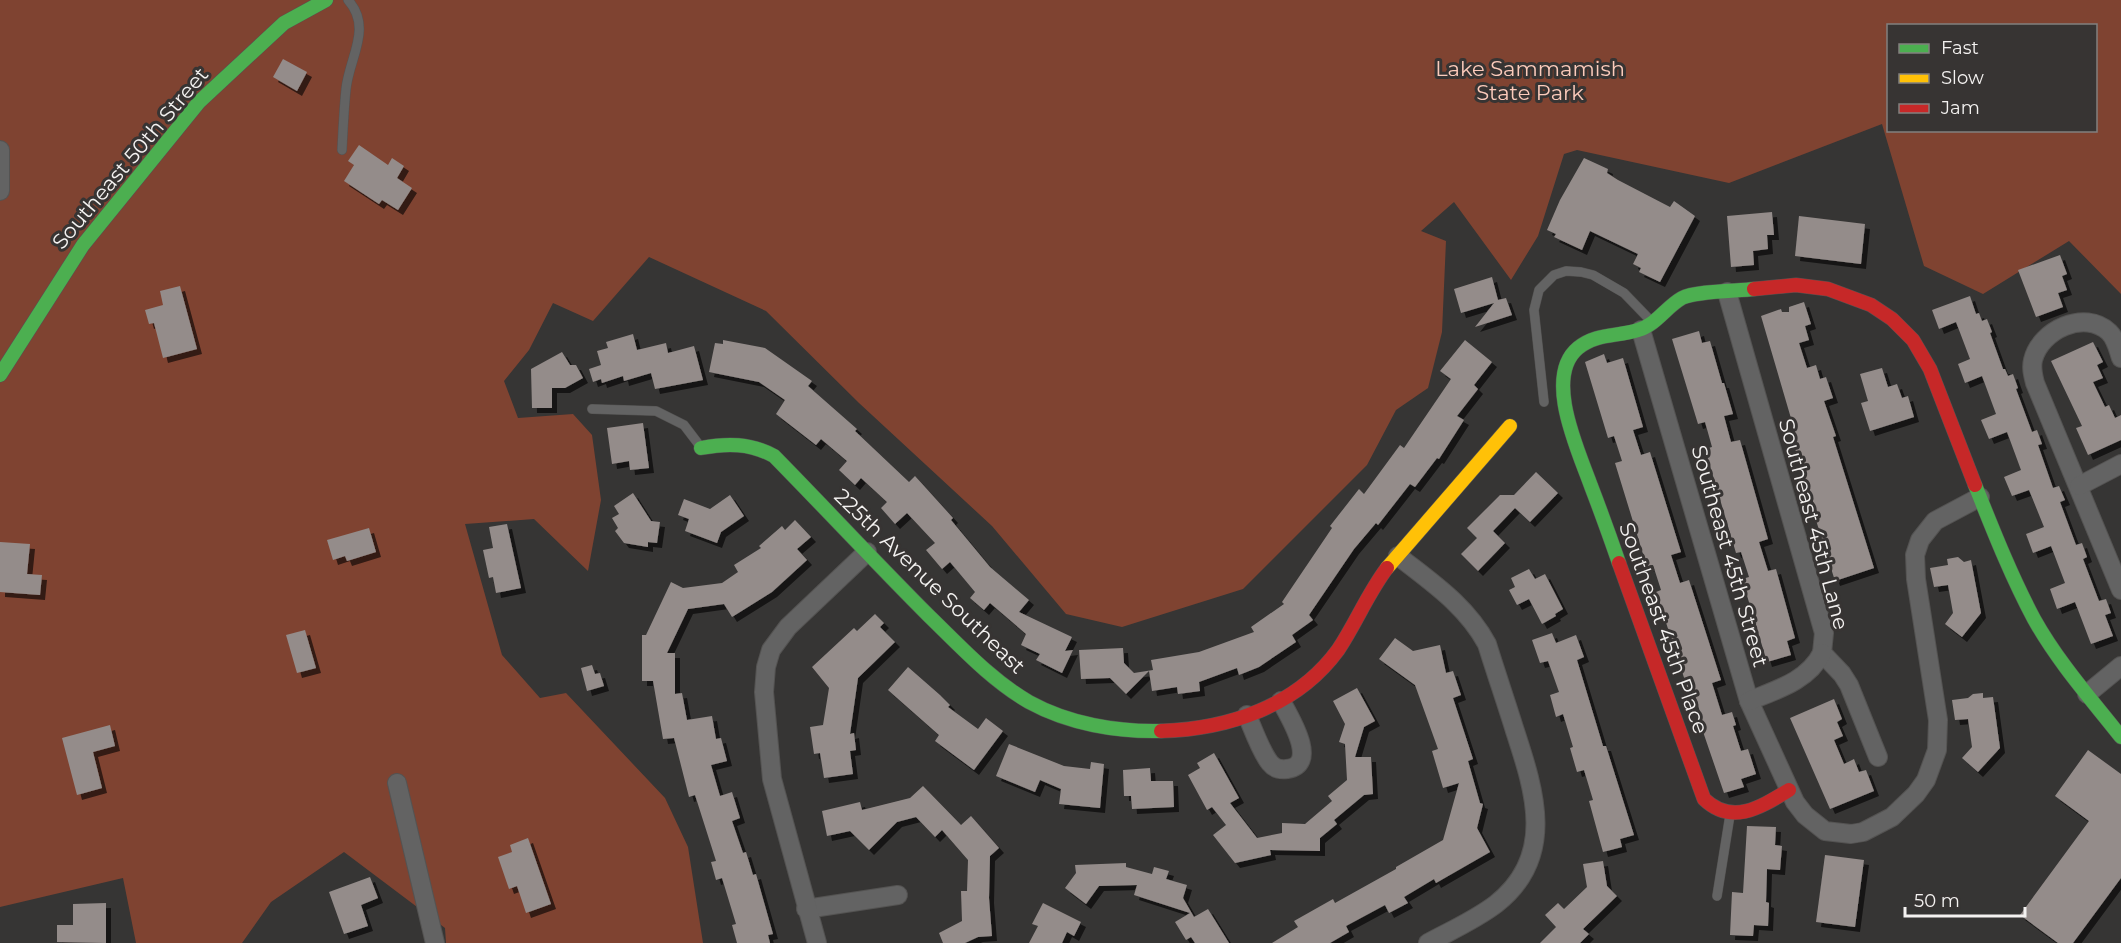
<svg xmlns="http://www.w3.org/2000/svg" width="2121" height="943" font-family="Montserrat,sans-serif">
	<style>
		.green { fill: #7f4331; fill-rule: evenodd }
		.building { fill: #948c8a; filter: url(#shadow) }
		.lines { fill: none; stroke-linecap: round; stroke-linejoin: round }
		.lane-casing { stroke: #545352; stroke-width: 10 }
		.street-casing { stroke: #545352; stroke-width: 20 }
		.fast-casing { stroke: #545352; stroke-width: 15 }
		.slow-casing { stroke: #545352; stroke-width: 15 }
		.jam-casing { stroke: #545352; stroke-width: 15 }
		.lane { stroke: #636363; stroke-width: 9 }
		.street { stroke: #636363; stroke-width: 18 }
		.fast { stroke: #4caf50; stroke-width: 14 }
		.slow { stroke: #ffc107; stroke-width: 14 }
		.jam { stroke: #c62828; stroke-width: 14 }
		.labels { text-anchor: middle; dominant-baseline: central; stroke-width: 6; stroke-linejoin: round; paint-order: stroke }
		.park-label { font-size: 21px; fill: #fccbbb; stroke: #373433 }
		.street-label { font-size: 21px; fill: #f4f2f1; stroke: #373433 }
	</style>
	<defs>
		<filter id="shadow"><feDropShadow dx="5" dy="5" stdDeviation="0" flood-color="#0009"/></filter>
	</defs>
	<rect width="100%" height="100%" fill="#363534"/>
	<path class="green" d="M0,0H2121V294L2069,241L1983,294L1924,266L1882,124L1729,183L1577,150L1564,154L1538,236L1511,280L1454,202L1421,231L1446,241L1442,332L1428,388L1396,410L1367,465L1243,589L1122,627L1066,614L992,526L859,403L766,311L649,257L593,321L553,303L529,350L504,381L518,418L573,414L592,435L601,500L588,571L534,519L465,524L502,655L540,698L566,693L665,798L688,847L703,943H446L445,928L344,852L271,902L242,943H136L123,878L0,907ZM1888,26H2096V130H1888Z"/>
	<g class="building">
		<polygon points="283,59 307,72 297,91 273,77"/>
		<polygon points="359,145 388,165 392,158 404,166 397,178 412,188 398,210 382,200 379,204 344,181 354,165 348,161"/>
		<polygon points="1584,158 1608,169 1607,173 1618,180 1670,207 1674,201 1695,216 1660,282 1639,272 1641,268 1633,264 1638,254 1590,231 1582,250 1554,237 1556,234 1547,230 1560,200"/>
		<polygon points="1772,212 1774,235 1767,235 1768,249 1753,251 1754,265 1731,267 1727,216"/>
		<polygon points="1799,216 1865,224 1861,264 1795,256"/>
		<polygon points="2060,255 2067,274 2062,276 2067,290 2058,293 2063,307 2036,317 2018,270"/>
		<polygon points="1492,277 1498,300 1506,298 1512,315 1475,327 1494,303 1461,313 1454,289"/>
		<polygon points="180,286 197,349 163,358 154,323 149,324 145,310 163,305 160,291"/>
		<polygon points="1970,296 1976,314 1979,313 1982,321 1987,319 1992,332 1990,333 2003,369 2005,369 2008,376 2013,374 2018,388 2016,389 2032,432 2037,430 2042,444 2038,445 2053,488 2059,486 2065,500 2060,502 2076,545 2082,543 2087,557 2083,559 2099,601 2106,599 2111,613 2105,615 2113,636 2091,644 2075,602 2057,609 2050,589 2065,583 2051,546 2033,553 2026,534 2044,527 2029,490 2012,496 2004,477 2021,470 2007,432 1989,439 1981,420 1996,414 1982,376 1965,383 1958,364 1970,359 1956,322 1939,329 1932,310"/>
		<polygon points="1804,302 1811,324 1805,326 1809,340 1799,343 1807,368 1816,365 1820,379 1826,377 1833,398 1824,401 1836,436 1833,437 1874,568 1835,581 1815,517 1818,516 1790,434 1795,432 1761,316 1781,309 1782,312 1789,312 1789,307"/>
		<polygon points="1699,331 1702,343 1710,341 1722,383 1724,383 1733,414 1724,416 1731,442 1740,440 1768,539 1759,542 1768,571 1776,569 1795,638 1787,641 1791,655 1767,662 1742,579 1749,577 1741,552 1736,553 1705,449 1712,447 1705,422 1698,424 1672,339"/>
		<polygon points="633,334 637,350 666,343 668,353 694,346 703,380 655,389 651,373 624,381 623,376 602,383 601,379 593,382 589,369 601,365 597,351 608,348 606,342"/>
		<polygon points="723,340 765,348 812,381 808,386 857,429 855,431 909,482 915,476 953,518 951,520 990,567 1029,600 1019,612 1072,637 1065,651 1073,650 1062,673 1036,660 1040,654 1021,645 1026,634 990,603 984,610 970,598 975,592 950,562 942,569 926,550 935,543 907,513 895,524 881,508 887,502 861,478 855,485 839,470 847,461 821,439 816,445 776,414 785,400 759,382 709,372 715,343 723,344"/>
		<polygon points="1465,340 1492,362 1474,385 1478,389 1457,416 1464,420 1439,459 1437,458 1415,487 1410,484 1378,525 1376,523 1354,549 1309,615 1313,620 1292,635 1296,642 1259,667 1239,675 1237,668 1199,682 1200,691 1178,694 1177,687 1152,691 1149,671 1126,694 1110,678 1081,679 1079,650 1123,648 1124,663 1134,673 1153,670 1151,660 1199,652 1254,632 1251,627 1284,604 1282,602 1332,528 1330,526 1359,489 1364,494 1400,445 1404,448 1451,379 1440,371"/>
		<polygon points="2093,342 2103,362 2097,365 2103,378 2093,382 2105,407 2109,405 2115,418 2121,415 2121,440 2088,455 2076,428 2082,426 2051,361"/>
		<polygon points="562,352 570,365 576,365 583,378 565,388 552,388 552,408 532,408 531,369"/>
		<polygon points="1604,354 1607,363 1623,358 1643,427 1633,430 1641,455 1650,452 1681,552 1671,555 1680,583 1689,580 1721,680 1712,683 1722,715 1732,712 1736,725 1733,726 1741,751 1748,749 1756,774 1741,779 1744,787 1724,793 1699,720 1702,719 1694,691 1689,693 1656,592 1661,590 1653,565 1647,567 1615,463 1622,461 1614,436 1608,438 1585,362"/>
		<polygon points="1882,368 1888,387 1897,384 1902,398 1908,396 1914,417 1870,431 1861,403 1868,401 1860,374"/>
		<polygon points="643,423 649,468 630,470 629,461 612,464 607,428"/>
		<polygon points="1536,472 1558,493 1530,522 1515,508 1493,531 1505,543 1478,571 1461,554 1477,538 1467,528 1500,495 1514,495"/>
		<polygon points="633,493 651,521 660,522 657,543 648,542 648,547 624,543 615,531 618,528 612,518 619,514 614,506"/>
		<polygon points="730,495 744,516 721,532 717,543 685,531 689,519 678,515 684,499 710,509"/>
		<polygon points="795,520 811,537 797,549 807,560 772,592 732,617 724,604 688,609 667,653 675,653 675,694 682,693 687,720 712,716 716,739 721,738 727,761 711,765 720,796 732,792 740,818 732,821 743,853 746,852 753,875 756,874 773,934 768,935 770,943 737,943 732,925 736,924 722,878 716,880 711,862 716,861 695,795 689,797 674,738 663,739 653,681 642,681 642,635 646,635 671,582 683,588 722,583 738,572 734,565 761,548 759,546 782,526 785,530"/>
		<polygon points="507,524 521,588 496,593 493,577 489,578 483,550 493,548 489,527"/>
		<polygon points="369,528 376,552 347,561 345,556 333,560 327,540"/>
		<polygon points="0,542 30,544 27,574 42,575 40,595 0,592"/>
		<polygon points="1958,557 1964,562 1971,560 1981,613 1962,637 1945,624 1953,613 1948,585 1934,587 1930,568 1948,565 1947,559"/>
		<polygon points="1529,569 1535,579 1545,574 1563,609 1555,614 1556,616 1542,624 1529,599 1517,605 1509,590 1515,587 1511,578"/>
		<polygon points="875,614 884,623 880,627 895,642 858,678 850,734 854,733 856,750 850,751 853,774 824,778 820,753 814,754 810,727 823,725 829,688 812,667 854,628 857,631"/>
		<polygon points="305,630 316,668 297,673 286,635"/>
		<polygon points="1552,633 1556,643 1576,635 1584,657 1577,660 1603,746 1606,746 1634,835 1620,839 1622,847 1603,852 1589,801 1593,800 1584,770 1577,772 1570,748 1573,747 1563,714 1556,717 1550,695 1559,692 1548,661 1540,663 1532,640"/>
		<polygon points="1395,638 1413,651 1440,645 1446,673 1453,671 1461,695 1453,698 1473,759 1468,761 1480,803 1483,804 1477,828 1490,852 1436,883 1434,879 1404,897 1408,903 1389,913 1385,905 1346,926 1349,932 1330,943 1272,943 1298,927 1294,921 1333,899 1335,903 1396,869 1396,867 1443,840 1459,783 1443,788 1432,751 1438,749 1415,685 1379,659"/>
		<polygon points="592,665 595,674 600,673 604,686 587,691 581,668"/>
		<polygon points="908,667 940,695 950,705 948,707 978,729 986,718 1003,731 974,770 935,741 939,735 888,690"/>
		<polygon points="1357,688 1375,721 1364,727 1355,757 1371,757 1373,794 1364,795 1334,820 1337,824 1320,838 1320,851 1270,850 1271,855 1235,863 1213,835 1226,825 1212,807 1207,810 1188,775 1200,768 1197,763 1214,753 1239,798 1230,803 1257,838 1282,833 1282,823 1305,824 1332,801 1328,796 1347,780 1345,744 1339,742 1345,724 1333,701"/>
		<polygon points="1983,693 1983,698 1993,697 2000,748 1978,772 1962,758 1972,747 1968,719 1955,720 1952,700 1968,698 1973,694"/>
		<polygon points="1834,699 1842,719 1837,722 1843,736 1834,740 1844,764 1854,759 1859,772 1866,770 1874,791 1830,809 1790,718"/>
		<polygon points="110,725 115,746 93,752 102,788 77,795 62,738"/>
		<polygon points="1009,744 1064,766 1090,769 1091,762 1104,764 1100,808 1059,804 1061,789 1040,780 1035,792 996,776"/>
		<polygon points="2088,750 2121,774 2121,878 2073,943 2058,943 2020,915 2089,821 2055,796"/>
		<polygon points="1150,768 1151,781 1173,781 1174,807 1132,809 1131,796 1124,796 1123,770"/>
		<polygon points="923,786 961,825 971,816 999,848 990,856 989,898 992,936 978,937 965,943 943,943 939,933 962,921 961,891 967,891 968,860 942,830 935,837 916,817 897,822 869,850 850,831 827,836 822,811 860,802 862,810 910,798"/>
		<polygon points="1747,826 1776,827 1775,845 1782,846 1780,870 1767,869 1766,902 1769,903 1768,926 1754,925 1753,936 1730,935 1732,892 1743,893"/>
		<polygon points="528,838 551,904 526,913 517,886 509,889 498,857 512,852 510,845"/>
		<polygon points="1825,855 1864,860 1855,927 1816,922"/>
		<polygon points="1603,861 1607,886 1617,896 1583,929 1589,934 1580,943 1540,943 1556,927 1545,915 1558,903 1564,909 1587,887 1583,864"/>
		<polygon points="1126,863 1126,867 1152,874 1154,867 1169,871 1166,879 1187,885 1183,898 1194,917 1208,909 1229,943 1195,943 1191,937 1186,940 1175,922 1190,913 1134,895 1137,885 1099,886 1086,904 1065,888 1076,873 1075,865"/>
		<polygon points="370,877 378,898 361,905 368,926 344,934 329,892"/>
		<polygon points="106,903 106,943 57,942 57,925 73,925 73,904"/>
		<polygon points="1043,903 1081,922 1074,936 1067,932 1062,943 1029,943 1038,926 1032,924"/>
	</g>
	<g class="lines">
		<g class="lane-casing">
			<g id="lane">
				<path d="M342,150C343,129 344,109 346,89C349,58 373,28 348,0"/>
				<polyline points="1544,402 1534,310 1539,290 1554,275 1566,271 1581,272 1593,275 1624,293 1651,321"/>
				<polyline points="592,409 656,411 684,425 700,446"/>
				<polyline points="1717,896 1730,815"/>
			</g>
		</g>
		<g class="street-casing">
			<g id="street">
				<polyline points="0,150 0,191"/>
				<polyline points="1727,292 1824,633 1822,653 1842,674 1849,685 1878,757"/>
				<polyline points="1641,330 1749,701 1795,802 1805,815 1825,831 1851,834 1863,832 1892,817 1916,794 1926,780 1937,750 1938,720 1916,579 1915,555 1920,540 1935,521 1980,497"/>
				<path d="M2121,358C2118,349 2116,339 2109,332C2085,309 2040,330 2033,360C2031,368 2033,375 2035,383L2121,590"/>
				<polyline points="2079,486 2121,464"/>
				<path d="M1398,556C1431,582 1466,605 1487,644C1496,673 1506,702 1515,731C1535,792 1556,857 1496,904C1475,920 1450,931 1428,943"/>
				<polyline points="2087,694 2121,666"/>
				<path d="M1749,701C1776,690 1808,681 1822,653"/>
				<path d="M1247,715C1253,729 1261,752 1270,763C1274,768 1280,770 1287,769C1320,765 1289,716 1281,701"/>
				<polyline points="397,783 435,943"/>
				<polyline points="806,909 898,895"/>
				<polyline points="817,943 772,779 764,692 766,667 771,650 788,627 867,552"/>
			</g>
		</g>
		<g class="fast-casing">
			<g id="fast">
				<polyline points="0,375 83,245 199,102 284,23 326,0"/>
				<path d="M701,448C727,443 750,443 774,456C826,509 877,564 929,616C961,647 991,680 1029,702C1069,724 1117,732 1161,731"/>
				<path d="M1975,485C1993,530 2011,576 2034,619C2058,662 2091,699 2121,737"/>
				<path d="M1619,563C1610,537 1601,512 1591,486C1579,452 1543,377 1578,348C1596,333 1617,337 1638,330C1656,325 1666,307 1682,298C1695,291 1738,291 1754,289"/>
			</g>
		</g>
		<g class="slow-casing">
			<polyline id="slow" points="1387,568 1510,426"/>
		</g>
		<g class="jam-casing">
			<g id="jam">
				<polyline points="1754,289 1796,285 1828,289 1871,305 1892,319 1913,340 1930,369 1975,485"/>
				<path d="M1619,563L1704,799C1732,826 1761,807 1789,790"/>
				<path d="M1161,731C1229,729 1297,706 1338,650C1356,623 1368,593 1387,568"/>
			</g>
		</g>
		<use href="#lane" class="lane"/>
		<use href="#street" class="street"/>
		<use href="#fast" class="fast"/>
		<use href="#slow" class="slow"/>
		<use href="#jam" class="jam"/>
	</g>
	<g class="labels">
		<g class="park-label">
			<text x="1530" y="68">Lake Sammamish<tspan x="1530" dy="24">State Park</tspan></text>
		</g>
		<g class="street-label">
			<text transform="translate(130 158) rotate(-50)">Southeast 50th Street</text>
			<text transform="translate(1814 524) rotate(75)">Southeast 45th Lane</text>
			<text transform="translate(1730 556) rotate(74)">Southeast 45th Street</text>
			<text transform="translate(930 581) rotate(44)">225th Avenue Southeast</text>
			<text transform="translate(1664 628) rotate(70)">Southeast 45th Place</text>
		</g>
	</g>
	<rect x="1887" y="24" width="210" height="108" fill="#373433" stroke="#83807f" stroke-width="1.5"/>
	<rect x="1899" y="44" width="30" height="9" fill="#4caf50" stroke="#83807f" stroke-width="1.5"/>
	<text x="1941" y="54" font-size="18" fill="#f4f2f1">Fast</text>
	<rect x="1899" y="74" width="30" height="9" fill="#ffc107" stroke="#83807f" stroke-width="1.5"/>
	<text x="1941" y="84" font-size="18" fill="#f4f2f1">Slow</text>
	<rect x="1899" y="104" width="30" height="9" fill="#c62828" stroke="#83807f" stroke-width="1.5"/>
	<text x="1941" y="114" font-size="18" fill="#f4f2f1">Jam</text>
	<path d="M1905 907v9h120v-9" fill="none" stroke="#f4f2f1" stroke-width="3"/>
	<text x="1914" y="907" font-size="18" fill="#f4f2f1" stroke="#373433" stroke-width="4.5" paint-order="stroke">50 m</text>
</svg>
